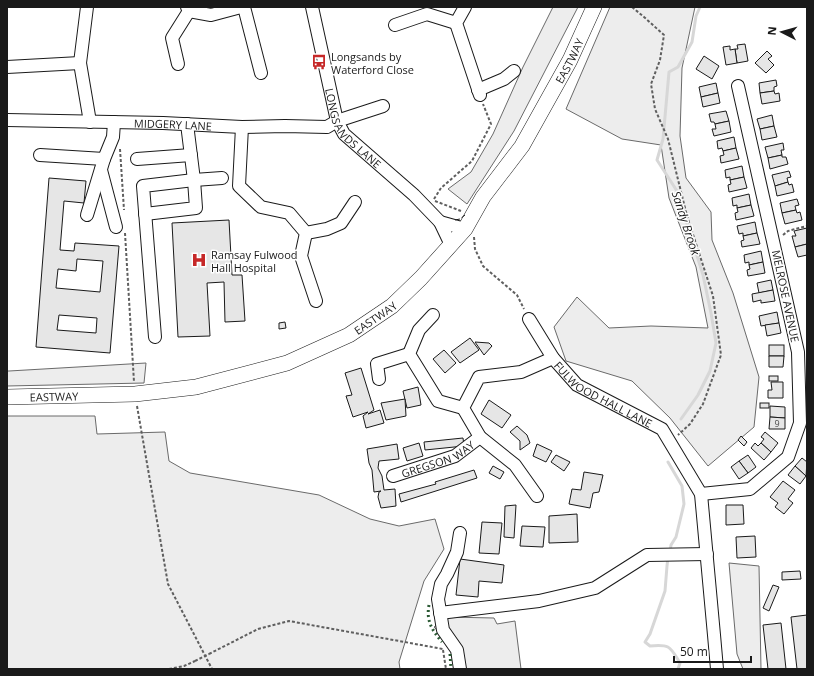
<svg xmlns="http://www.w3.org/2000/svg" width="814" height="676" font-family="'Open Sans',sans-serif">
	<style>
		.built { fill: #ededed; stroke: #6a6a6a }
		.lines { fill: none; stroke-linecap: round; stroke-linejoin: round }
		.stream { stroke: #d7d7d7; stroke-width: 3 }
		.building { fill: #e6e6e6; stroke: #1a1a1a; fill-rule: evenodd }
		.minor-casing { stroke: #1a1a1a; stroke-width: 14 }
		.major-casing { stroke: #1a1a1a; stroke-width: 16 }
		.path { stroke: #5f5f5f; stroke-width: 2; stroke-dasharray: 3 2; stroke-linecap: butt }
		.minor { stroke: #fff; stroke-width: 12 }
		.major { stroke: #fff; stroke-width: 15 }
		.path-bridge { stroke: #5f5f5f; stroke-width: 2; stroke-dasharray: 3 2; stroke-linecap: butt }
		.hedge { stroke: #2b5a34; stroke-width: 3; stroke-dasharray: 2 3; stroke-linecap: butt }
		.fence { stroke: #1a1a1a; stroke-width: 1; stroke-dasharray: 5 2; stroke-linecap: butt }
		.labels { text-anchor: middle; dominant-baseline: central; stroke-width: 3; stroke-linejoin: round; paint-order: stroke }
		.number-label { font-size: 9px; fill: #4d4d4d }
		.poi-label { font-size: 11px; fill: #1a1a1a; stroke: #fff; text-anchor: start }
		.street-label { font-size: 11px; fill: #1a1a1a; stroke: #fff }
		.water-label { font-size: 12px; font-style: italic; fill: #1a1a1a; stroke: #fff }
	</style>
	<rect width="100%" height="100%" fill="#fff"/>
	<g class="built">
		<polygon points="553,7 578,7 514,131 467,204 448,189 471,172 493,134 523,67"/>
		<polygon points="610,7 695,7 682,68 680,136 686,178 711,212 712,240 733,293 759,377 754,427 708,466 670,418 632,381 566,361 554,327 577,297 609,328 651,326 708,328 696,267 669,198 661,145 622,139 566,109"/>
		<polygon points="146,363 144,383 7,386 7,371 9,371"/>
		<polygon points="7,416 95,416 97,434 165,432 169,461 190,473 319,495 370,519 399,526 435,519 444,549 424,581 399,662 400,669 7,669"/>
		<polygon points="729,563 759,566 761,669 743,669 737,654"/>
		<polygon points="447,617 494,618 497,624 515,621 521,669 456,669 455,657 446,640 434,627"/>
	</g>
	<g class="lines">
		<g class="stream">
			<polyline points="681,419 698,395 710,371 716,343 711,313 703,275 677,191 657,160 663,139 669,72 678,67 692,42 696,16 700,7"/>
			<polyline points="668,462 682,486 684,504 676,537 671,545 670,552"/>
			<path d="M668,557L667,566L665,591L650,634L645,642L650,646C671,644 670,647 680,663L678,669"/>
		</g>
	</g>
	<g class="building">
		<polygon points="745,44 748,61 737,63 735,49 738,49 737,45"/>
		<polygon points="730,46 730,50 735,49 737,63 726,65 723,47"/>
		<polygon points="767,51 772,56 768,59 774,65 766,73 755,63"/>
		<polygon points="704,56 719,66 712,79 696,69"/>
		<polygon points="776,80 777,86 774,87 774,91 760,93 759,83"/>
		<polygon points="716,83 718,93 701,97 699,87"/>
		<polygon points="774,91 775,94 779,93 780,101 762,104 760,93"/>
		<polygon points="718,93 720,103 703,107 701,97"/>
		<polygon points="726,111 729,121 715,124 714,122 711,122 709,114"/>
		<polygon points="772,115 774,126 760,129 757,119"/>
		<polygon points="729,121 731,132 714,136 712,129 716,129 715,124"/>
		<polygon points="774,126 777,137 762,140 760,129"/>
		<polygon points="734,137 736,148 723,151 722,148 718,149 717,141"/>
		<polygon points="783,143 784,150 781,150 782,155 768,158 765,147"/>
		<polygon points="736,148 739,159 721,163 720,156 724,155 723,151"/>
		<polygon points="782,155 782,157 786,157 788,164 770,169 768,158"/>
		<polygon points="742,166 744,177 730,180 730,177 726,178 725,170"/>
		<polygon points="789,171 791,177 787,178 788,182 775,186 772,175"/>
		<polygon points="744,177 747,188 729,192 728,185 731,184 730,180"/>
		<path d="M49,178L86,181L84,203L64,201L60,250L74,251L75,243L119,246L110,353L36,347ZM77,259L103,261L100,292L56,288L58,269L76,271ZM59,315L97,318L96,333L57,330Z"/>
		<polygon points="788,182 789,185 792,184 794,192 777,196 775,186"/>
		<polygon points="749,194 751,205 737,208 737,205 733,206 732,198"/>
		<polygon points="797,199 799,205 795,206 796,210 782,213 780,203"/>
		<polygon points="751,205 754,216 736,220 735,213 738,212 737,208"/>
		<polygon points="796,210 797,213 800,212 802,220 785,224 782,213"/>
		<polygon points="229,220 232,275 242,275 245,321 225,322 224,282 207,283 210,336 178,337 172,223"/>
		<polygon points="755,222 757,233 743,236 743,233 739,234 737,226"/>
		<polygon points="807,228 807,244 795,247 792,236 796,236 794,231"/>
		<polygon points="757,233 760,244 742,247 741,241 744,240 743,236"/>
		<polygon points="807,244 807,255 798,257 795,247"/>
		<polygon points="761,251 763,262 749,265 749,262 745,263 744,255"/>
		<polygon points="763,262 765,273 748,276 747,270 750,269 749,265"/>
		<polygon points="771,280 773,290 759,293 757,283"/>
		<polygon points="773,290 775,301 761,303 761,300 753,302 752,294"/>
		<polygon points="777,312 779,323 761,326 759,316"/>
		<polygon points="285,322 286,328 279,329 279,323"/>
		<polygon points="779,323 781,333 767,336 765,325"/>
		<polygon points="470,338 479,350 460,363 451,352"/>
		<polygon points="475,342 489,343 492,346 484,355"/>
		<rect x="769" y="345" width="15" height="11"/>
		<polygon points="444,350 456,363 445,373 433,359"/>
		<polygon points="769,356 784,356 783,367 769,367"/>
		<polygon points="361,368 374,410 368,414 380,410 384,423 366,428 363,416 368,412 353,417 346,396 352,395 345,373"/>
		<rect x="769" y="376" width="9" height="5"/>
		<polygon points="771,382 783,382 783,398 768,398 768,390 772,390"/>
		<polygon points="418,387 421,405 407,408 403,391"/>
		<polygon points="405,399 406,416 386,420 381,403"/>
		<polygon points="489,400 511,415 502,428 481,414"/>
		<rect x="760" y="403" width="9" height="5"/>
		<polygon points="770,406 785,407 785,418 770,417"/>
		<polygon points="770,417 785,418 785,429 769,429"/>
		<polygon points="517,426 527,435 530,443 520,450 520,441 510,432"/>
		<polygon points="765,432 778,443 771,452 761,443 764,439 761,437"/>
		<polygon points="741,436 747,442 744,446 738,440"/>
		<polygon points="463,438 464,446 425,450 424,442"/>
		<polygon points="419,443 423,456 407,461 403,448"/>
		<polygon points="755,443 758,446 761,443 771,452 764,460 751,448"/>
		<polygon points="397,444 399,459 379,461 378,468 382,476 384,490 395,489 396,506 381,508 378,497 379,492 381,491 374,492 372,470 369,463 367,449"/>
		<polygon points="537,444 552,451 546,462 533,456"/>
		<polygon points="556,455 570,462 564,471 551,462"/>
		<polygon points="748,455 756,467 748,473 739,461"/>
		<polygon points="802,458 807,462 806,476 795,466"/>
		<polygon points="739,461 748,473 739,479 731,467"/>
		<polygon points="493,466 504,472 500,479 489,473"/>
		<polygon points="795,466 806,476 800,484 788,475"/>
		<polygon points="474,470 477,478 401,502 399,494 436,484 435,482"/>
		<polygon points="584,472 603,475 599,492 593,493 590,508 569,504 572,489 581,490"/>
		<polygon points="783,481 795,490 788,499 793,503 784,514 775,507 778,503 770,497"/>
		<polygon points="516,505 514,538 504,537 505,506"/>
		<polygon points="726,505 743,505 744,524 726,525"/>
		<polygon points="577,514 578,542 549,543 549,516"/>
		<polygon points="482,522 502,523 499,554 479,553"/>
		<polygon points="522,526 545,527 543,547 520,546"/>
		<polygon points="755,536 756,557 737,558 736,537"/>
		<polygon points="460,559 504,565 502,583 479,581 478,597 456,595"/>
		<polygon points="800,571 801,579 782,580 782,572"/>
		<polygon points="773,585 779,587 769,611 763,608"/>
		<polygon points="807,615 807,669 797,669 791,617"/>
		<polygon points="781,623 786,669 768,669 763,625"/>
	</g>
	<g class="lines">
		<g class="minor-casing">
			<g id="minor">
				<polyline points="87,7 80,63 90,122"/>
				<polyline points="187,7 189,11 211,15 241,7"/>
				<polyline points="244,7 261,73"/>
				<path id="s1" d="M312,7L337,121L344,134L414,195L440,222L451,245"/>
				<polyline points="465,7 456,23 480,95"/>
				<polyline points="395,25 427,14 456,23"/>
				<polyline points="178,64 172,38 189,11"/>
				<polyline points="7,67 80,63"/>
				<polyline points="478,90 504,79 514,71"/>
				<path id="s2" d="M7,120L163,123L242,127L285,126L327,127L337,121L383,106"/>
				<polyline points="242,127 239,186 261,207 289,213 306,233 301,256 316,301"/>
				<polyline points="40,155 104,159"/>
				<polyline points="137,159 191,155"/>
				<polyline points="101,170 116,227"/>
				<polyline points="145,214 196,208 194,180 187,124"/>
				<polyline points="87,215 104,159 113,137 114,122"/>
				<polyline points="440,222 465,229"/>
				<polyline points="306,233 327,229 341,223 355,202"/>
				<polyline points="433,315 419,330 409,354 438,401 463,408"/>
				<path id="s3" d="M529,319L553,358L577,385L662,429L701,494L714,635L717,669"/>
				<polyline points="155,337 143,186 194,180 222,178"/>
				<polyline points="379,379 377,364 409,354"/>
				<path id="s4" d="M393,476L455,456L480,437"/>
				<polyline points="701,494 750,489 788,457 800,423 798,352 738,86"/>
				<polyline points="537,496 515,465 480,437 463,408 479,377 521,372 553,358"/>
				<polyline points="460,533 457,552 447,574 441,584 438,599 443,630 457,650 460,669"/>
				<polyline points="440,613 539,601 595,588 647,555 707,554"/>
			</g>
		</g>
		<g class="major-casing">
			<g id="major">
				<path id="s5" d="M7,397L135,394L196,387L287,363L349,335L392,306L421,278L465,229L483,197L522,146L570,60L594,7"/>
			</g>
		</g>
		<g class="path">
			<polyline points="632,7 644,17 664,35 660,60 651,84 655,109 668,139 687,216 713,296 721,355 703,404 690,424 678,435"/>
			<polyline points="120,149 124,210"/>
			<polyline points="434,199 441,188 472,161 491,124 483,104"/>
			<polyline points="435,201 461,211"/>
			<polyline points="125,233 134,382"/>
			<polyline points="783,235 788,231 807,226"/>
			<polyline points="474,237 475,249 483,266 517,295 524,309"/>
			<polyline points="137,406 168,584 212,669"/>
			<polyline points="443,650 446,669"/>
			<polyline points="209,654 258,629 289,621 443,649"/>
			<polyline points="169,669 184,666 195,661"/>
		</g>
		<use href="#minor" class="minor"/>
		<use href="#major" class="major"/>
		<polyline class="path-bridge" points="195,661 209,654"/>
		<g class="hedge">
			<path d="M429,605C426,621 432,630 442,642"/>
			<polyline points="450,654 451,669"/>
		</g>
		<polyline class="fence" points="455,220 460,219 465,215"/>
	</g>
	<defs>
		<g id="bus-bare" transform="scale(1.2)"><path d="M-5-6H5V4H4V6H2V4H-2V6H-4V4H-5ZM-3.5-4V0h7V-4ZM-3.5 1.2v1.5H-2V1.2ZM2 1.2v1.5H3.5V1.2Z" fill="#c62828" stroke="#fff" stroke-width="2.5" paint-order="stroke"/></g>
		<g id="hospital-bare" transform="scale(1.2)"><path d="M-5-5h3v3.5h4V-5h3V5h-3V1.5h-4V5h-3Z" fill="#c62828" stroke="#fff" stroke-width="2.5" paint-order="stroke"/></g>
	</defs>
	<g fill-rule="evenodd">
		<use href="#bus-bare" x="319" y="62"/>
		<use href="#hospital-bare" x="199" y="260"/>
	</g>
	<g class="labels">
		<g class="number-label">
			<text x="777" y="423">9</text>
		</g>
		<g class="poi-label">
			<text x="331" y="56">Longsands by<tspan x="331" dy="13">Waterford Close</tspan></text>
			<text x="211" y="254">Ramsay Fulwood<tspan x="211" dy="13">Hall Hospital</tspan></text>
		</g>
		<g class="street-label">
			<text stroke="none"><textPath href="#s5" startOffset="708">EASTWAY</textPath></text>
			<text stroke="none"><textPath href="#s2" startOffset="166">MIDGERY LANE</textPath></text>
			<text stroke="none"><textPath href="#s1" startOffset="131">LONGSANDS LANE</textPath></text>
			<text transform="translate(786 296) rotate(78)">MELROSE AVENUE</text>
			<text stroke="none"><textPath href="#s5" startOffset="383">EASTWAY</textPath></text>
			<text stroke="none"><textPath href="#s3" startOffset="109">FULWOOD HALL LANE</textPath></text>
			<text stroke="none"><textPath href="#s5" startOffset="47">EASTWAY</textPath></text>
			<text stroke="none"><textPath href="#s4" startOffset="48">GREGSON WAY</textPath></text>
		</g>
		<g class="water-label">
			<text transform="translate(686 223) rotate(72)">Sandy Brook</text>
		</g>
	</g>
	<rect width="814" height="676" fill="none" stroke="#1a1a1a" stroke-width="16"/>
	<g transform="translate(782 32) rotate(276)" stroke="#ffffff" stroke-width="3" paint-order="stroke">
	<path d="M0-3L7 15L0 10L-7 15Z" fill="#1a1a1a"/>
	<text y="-6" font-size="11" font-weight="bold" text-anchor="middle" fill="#1a1a1a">N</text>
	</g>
	<path d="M674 656v6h77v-6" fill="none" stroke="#1a1a1a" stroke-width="2"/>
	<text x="680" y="656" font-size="12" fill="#1a1a1a" stroke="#ffffff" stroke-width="3" paint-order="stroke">50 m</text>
</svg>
